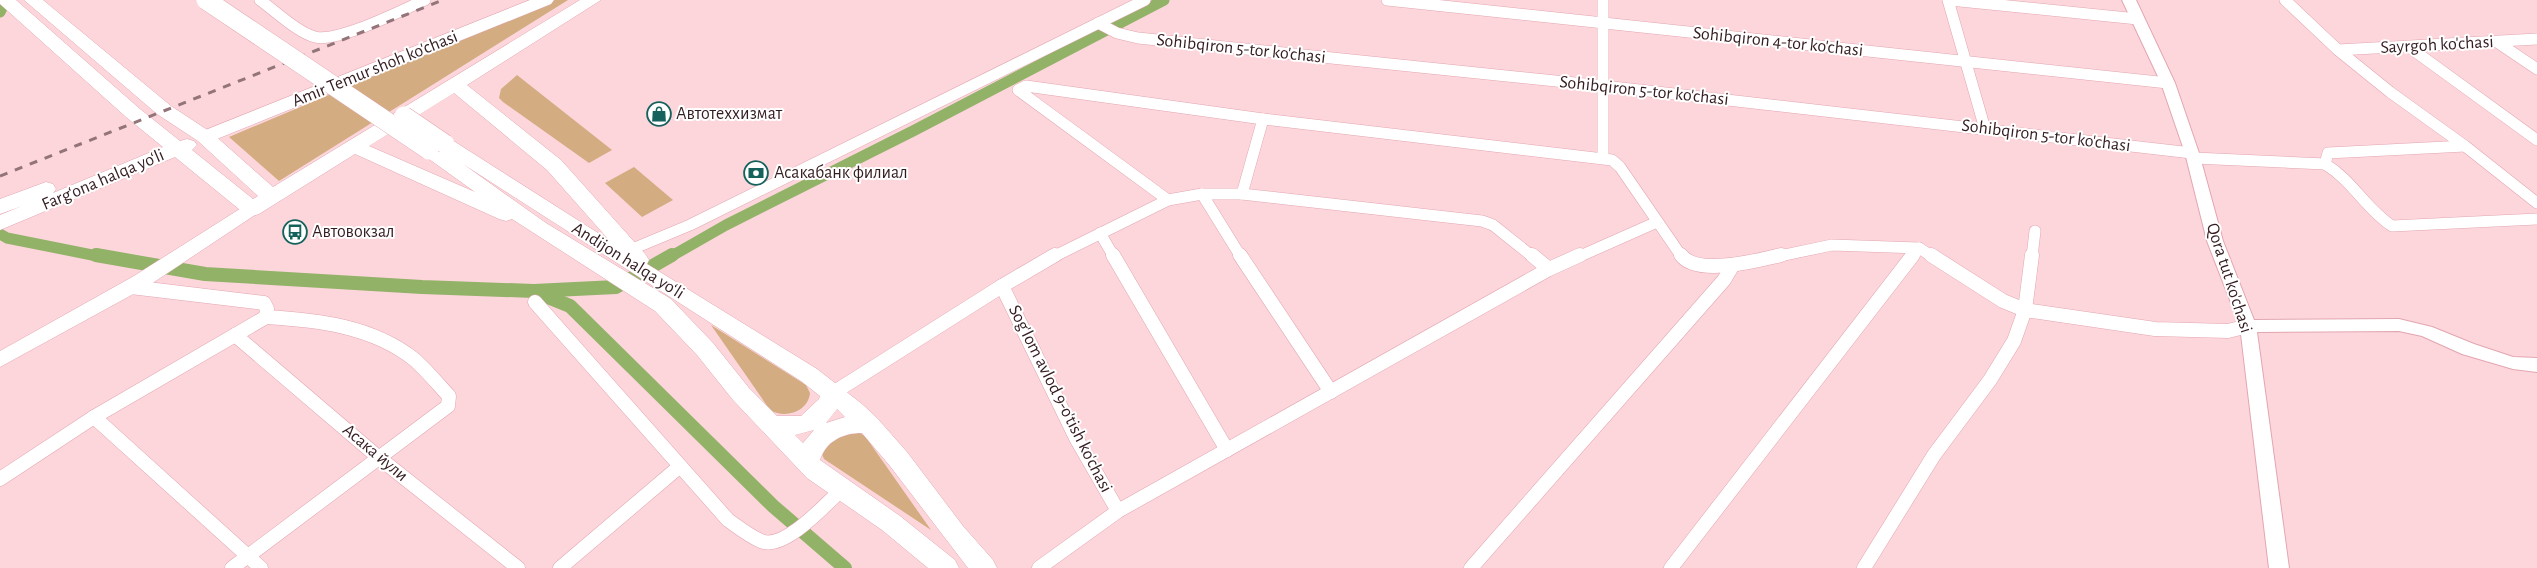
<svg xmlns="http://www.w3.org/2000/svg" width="2537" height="568" font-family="'Alegreya Sans',sans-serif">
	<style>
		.green { fill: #d3ac82 }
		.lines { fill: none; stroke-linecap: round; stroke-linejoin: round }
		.canal-far1 { stroke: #92b268; stroke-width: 11 }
		.canal { stroke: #92b268; stroke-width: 14 }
		.minor-far1-casing { stroke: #e2a6b0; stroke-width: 12 }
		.minor-casing { stroke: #e2a6b0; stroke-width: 15 }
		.tertiary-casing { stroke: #e2a6b0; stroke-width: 2 }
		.secondary-casing { stroke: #e2a6b0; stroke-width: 1 }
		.primary-casing { stroke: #e2a6b0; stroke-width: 1 }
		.trunk-casing { stroke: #e2a6b0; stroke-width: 1 }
		.minor-far1 { stroke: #fff; stroke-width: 11 }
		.minor { stroke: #fff; stroke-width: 14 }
		.tertiary { fill: #fff; fill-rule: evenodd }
		.secondary { fill: #fff; fill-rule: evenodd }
		.primary { fill: #fff; fill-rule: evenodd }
		.trunk { fill: #fff; fill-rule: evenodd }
		.rail { stroke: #937479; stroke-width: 3; stroke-dasharray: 8 8; stroke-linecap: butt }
		.trunk-bridge-casing { stroke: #e2a6b0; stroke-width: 20; stroke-linecap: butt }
		.trunk-bridge { stroke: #fff; stroke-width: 19 }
		.labels { text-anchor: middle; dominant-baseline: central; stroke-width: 4; stroke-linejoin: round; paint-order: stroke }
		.street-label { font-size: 18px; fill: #341d21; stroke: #fff }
		.poi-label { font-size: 18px; fill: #341d21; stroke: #fff; text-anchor: start }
	</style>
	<rect width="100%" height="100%" fill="#fdd6dc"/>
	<g class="green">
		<polygon points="554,0 568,0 279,181 229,137"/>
		<polygon points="517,75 612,150 589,163 503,102 499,98 501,89"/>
		<polygon points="634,167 673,200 642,217 605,183"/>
		<path d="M711,325L806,385L810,393C808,412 785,419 770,410Z"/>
		<polygon points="856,431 865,436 931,530 824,459 822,454 827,440"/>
	</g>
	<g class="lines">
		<g class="canal-far1">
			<polyline points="0,12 6,0"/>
			<polyline points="0,234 7,238 102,257"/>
			<polyline points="670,257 726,225 913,131 1164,0"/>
		</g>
		<g class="canal">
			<polyline points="96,255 205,274 422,287 534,291 616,287 672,255"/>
			<polyline points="538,293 570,306 773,506 845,568"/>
		</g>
		<g class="minor-far1-casing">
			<g id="minor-far1">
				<path d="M260,0C274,10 298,33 315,37C338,43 402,10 425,0"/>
				<polyline points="1387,0 2168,83"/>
				<polyline points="1603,0 1603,158"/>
				<polyline points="1948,0 1985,129"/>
				<polyline points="1950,0 2138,19"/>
				<polyline points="2285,0 2338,50 2390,92 2465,146 2537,203"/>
				<polyline points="1098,23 1117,33 1138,38 1604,86 2192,153"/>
				<polyline points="2497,42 2537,69"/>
				<polyline points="2409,47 2537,140"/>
				<polyline points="2338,50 2537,39"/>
				<polyline points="2194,158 2325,164 2328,153 2465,146"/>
				<path d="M2325,164C2352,180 2366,209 2392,226L2537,219"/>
				<polyline points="1202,194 1241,257"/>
				<polyline points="1242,194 1263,119"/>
				<polyline points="1168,200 1018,90 1026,86 1263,119 1612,160 1620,167 1682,257"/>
				<polyline points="1100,233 1114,257"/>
				<polyline points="630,250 690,225 1145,0"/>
				<polyline points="1053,257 1168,200 1202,194 1242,194 1482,221 1493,225 1533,257"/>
				<polyline points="1578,257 1657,222"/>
				<polyline points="1775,257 1832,245 1919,248 1933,257"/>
				<polyline points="1912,257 1919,248"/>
				<polyline points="2032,257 2035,231"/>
			</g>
		</g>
		<g class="minor-casing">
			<g id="minor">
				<polyline points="1113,255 1227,450"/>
				<polyline points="1240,255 1331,392"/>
				<polyline points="1532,255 1549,269"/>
				<path d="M1681,255C1697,277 1759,260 1781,255"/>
				<polyline points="1931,255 2003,301 2025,310 2155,329 2228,331 2248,326"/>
				<polyline points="1002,286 1076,438 1118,511"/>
				<polyline points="131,287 264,303 267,309 266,317 94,417 261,568"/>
				<path d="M535,302L728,520C738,527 749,536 761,541C784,551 826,504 842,489"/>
				<polyline points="235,335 378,457 518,568"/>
				<polyline points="833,393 1002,286 1055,255"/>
				<polyline points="0,479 94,417"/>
				<path d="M232,568L448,406L449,396C438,384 427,371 415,360C373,326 317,320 266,317"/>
				<polyline points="560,568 679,467"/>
				<polyline points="1039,568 1118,511 1549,269 1580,255"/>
				<polyline points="1471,568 1724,280 1733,265"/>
				<polyline points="1671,568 1913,255"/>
				<polyline points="1864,568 1934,455 1990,380 2014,341 2025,310 2032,255"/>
			</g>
		</g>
		<g class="tertiary-casing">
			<polygon id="tertiary" points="2122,0 2136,0 2175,83 2199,153 2223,241 2254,320 2399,319 2432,327 2474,344 2513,357 2537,358 2537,372 2513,369 2462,354 2422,336 2399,331 2257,332 2289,568 2269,568 2240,326 2207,241 2185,153 2161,83"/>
		</g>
		<g class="secondary-casing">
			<polygon id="secondary" points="252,203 258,205 261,209 258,213 148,286 0,367 0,351 134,276 246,205"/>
		</g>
		<g class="primary-casing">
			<polygon id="primary" points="530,0 554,0 551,4 212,141 205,143 198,141 195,137 198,133"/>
		</g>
		<g class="trunk-casing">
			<path id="trunk" d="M0,0H16L140,109L180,141L187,139L194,141L197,145L192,150L253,199L258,196L198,141L157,114L24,0H43L171,106L212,133L273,187L580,0H601L467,85L561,160L646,255L649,260L647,264L817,369L862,404L877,418L907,452L963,526L993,560L997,568H968L890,466L862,433C843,433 826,441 820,460L900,516L955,560L959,568H928L882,530L807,478L733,400L697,355L655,311L512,219L506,221L499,219L355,154L259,214L252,216L245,214L175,157L0,230V215L22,206L0,214V199L46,182L53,184L56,189L53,193L163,147L126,117L0,4ZM454,93L547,170L609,240L452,140L445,138L438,140L435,144L437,146L429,144L422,146L419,150L422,154L475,192L369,146ZM463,164L801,381L820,396L819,399L801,416H777L749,388L713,343L671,299L546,223ZM837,409L845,417L826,423ZM814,430L803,443L795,435Z"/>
		</g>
		<use href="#minor-far1" class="minor-far1"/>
		<use href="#minor" class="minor"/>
		<use href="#tertiary" class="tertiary"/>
		<use href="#secondary" class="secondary"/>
		<use href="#primary" class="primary"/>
		<use href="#trunk" class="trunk"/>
		<polyline class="rail" points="0,176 443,0"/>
		<g class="trunk-bridge-casing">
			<g id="trunk-bridge">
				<polyline points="206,0 429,150"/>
				<polyline points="404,116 445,144"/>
			</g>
		</g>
		<use href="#trunk-bridge" class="trunk-bridge"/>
	</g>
	<defs>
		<g id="shop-ring" transform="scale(1.25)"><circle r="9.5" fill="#fff" stroke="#15625d" stroke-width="1.5"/><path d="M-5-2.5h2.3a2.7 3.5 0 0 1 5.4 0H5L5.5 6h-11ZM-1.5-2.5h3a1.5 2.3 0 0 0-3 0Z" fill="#15625d"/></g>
		<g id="bank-ring" transform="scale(1.25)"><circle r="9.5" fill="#fff" stroke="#15625d" stroke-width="1.5"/><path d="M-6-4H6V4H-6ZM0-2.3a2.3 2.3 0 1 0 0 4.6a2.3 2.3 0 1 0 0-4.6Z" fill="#15625d"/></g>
		<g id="bus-ring" transform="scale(1.25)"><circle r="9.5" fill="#fff" stroke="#15625d" stroke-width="1.5"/><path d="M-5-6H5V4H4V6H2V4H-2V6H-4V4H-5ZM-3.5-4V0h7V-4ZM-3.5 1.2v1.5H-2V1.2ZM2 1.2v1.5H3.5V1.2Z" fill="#15625d"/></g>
	</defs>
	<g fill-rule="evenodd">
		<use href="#shop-ring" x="659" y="114"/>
		<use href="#bank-ring" x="756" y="173"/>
		<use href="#bus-ring" x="295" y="232"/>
	</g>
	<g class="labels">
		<g class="street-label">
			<text transform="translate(1778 42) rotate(6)">Sohibqiron 4-tor ko'chasi</text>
			<text transform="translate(2437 45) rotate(-3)">Sayrgoh ko'chasi</text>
			<text transform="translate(1241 49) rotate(6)">Sohibqiron 5-tor ko'chasi</text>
			<text transform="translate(375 69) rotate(-22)">Amir Temur shoh ko'chasi</text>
			<text transform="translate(1644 91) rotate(6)">Sohibqiron 5-tor ko'chasi</text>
			<text transform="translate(2046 136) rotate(7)">Sohibqiron 5-tor ko'chasi</text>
			<text transform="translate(103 180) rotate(-23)">Farg‘ona halqa yo‘li</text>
			<text transform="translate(628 261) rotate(32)">Andijon halqa yo‘li</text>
			<text transform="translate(2229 278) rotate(72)">Qora tut ko'chasi</text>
			<text transform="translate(1060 399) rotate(63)">Sog'lom avlod 9-o'tish ko'chasi</text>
			<text transform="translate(375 453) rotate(40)">Асака йули</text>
		</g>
		<g class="poi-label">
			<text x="676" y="114">Автотеххизмат</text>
			<text x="774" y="173">Асакабанк филиал</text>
			<text x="312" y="232">Автовокзал</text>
		</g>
	</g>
</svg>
